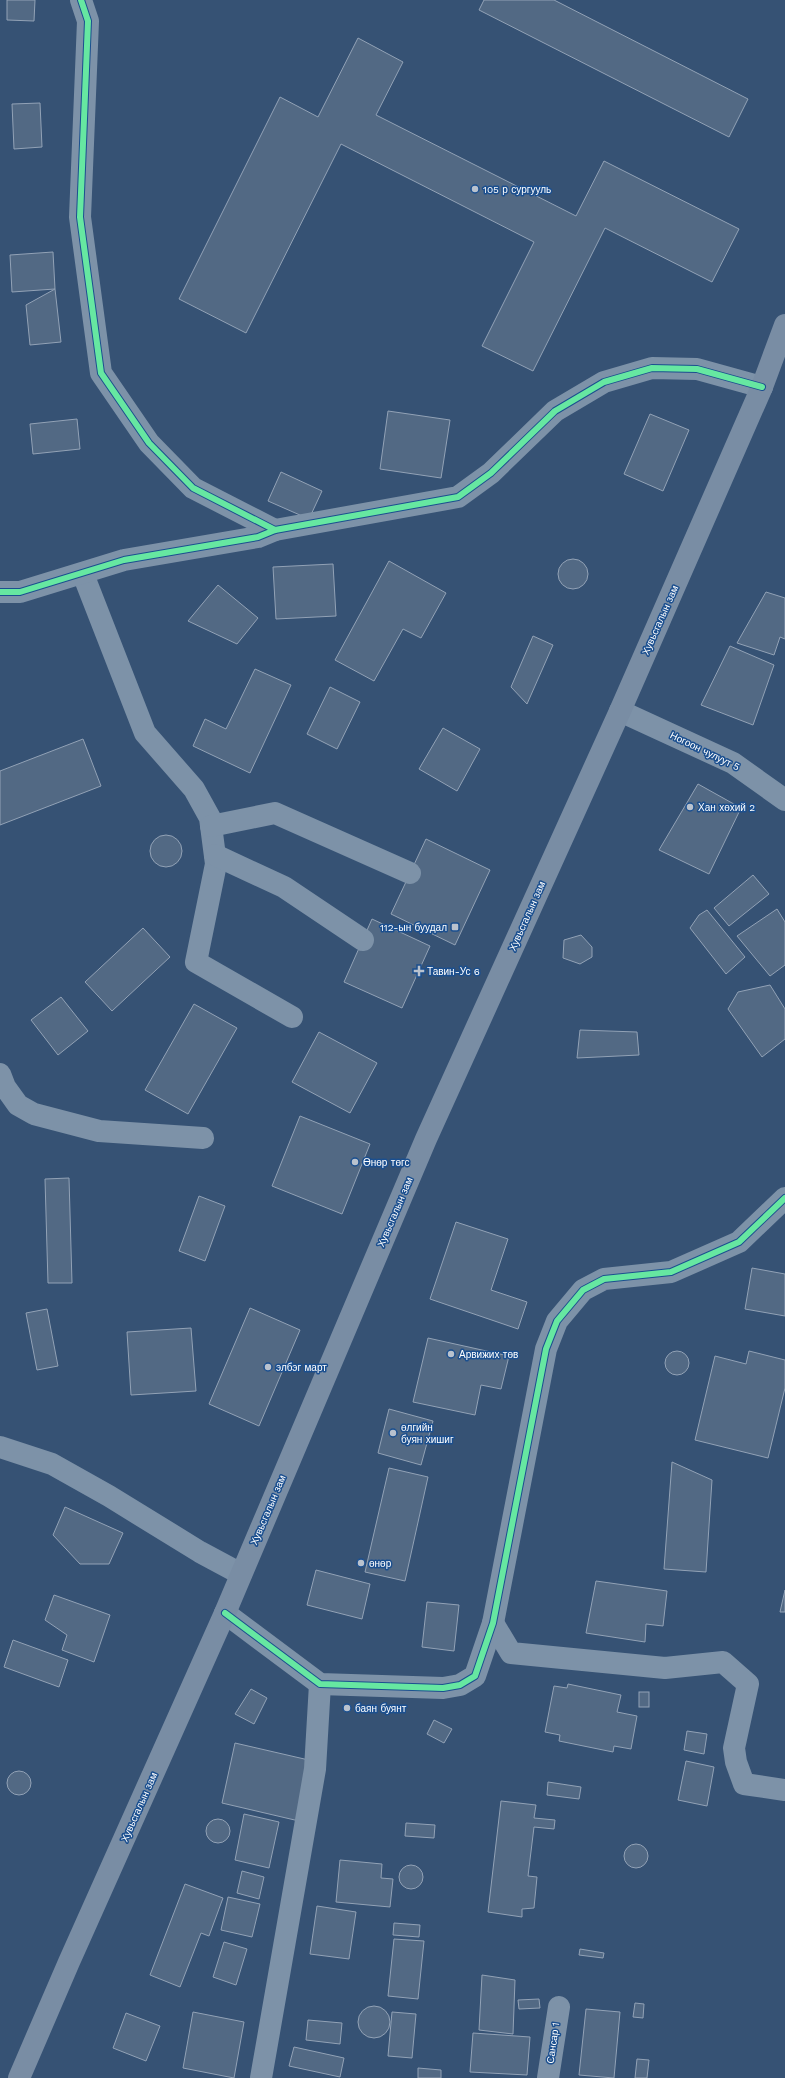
<svg xmlns="http://www.w3.org/2000/svg" width="785" height="2078" font-family="'Work Sans',sans-serif">
	<style>
		.building { fill: #526984; stroke: #92a2b6 }
		.lines { fill: none; stroke-linecap: round; stroke-linejoin: round }
		.minor { stroke: #7d92a8; stroke-width: 22 }
		.secondary { stroke: #798da4; stroke-width: 22 }
		.cycleway-casing { stroke: #1b4f8f; stroke-width: 8 }
		.cycleway { stroke: #66e7a1; stroke-width: 6 }
		.poi-dot { fill: #b9c2ce; stroke: #1b4f8f; stroke-width: 1.5 }
		.labels { text-anchor: middle; dominant-baseline: central; stroke-width: 3; stroke-linejoin: round; paint-order: stroke }
		.poi-label { font-size: 10px; fill: #fff; stroke: #1b4f8f; text-anchor: start }
		.street-label { font-size: 10px; fill: #fff; stroke: #1b4f8f }
	</style>
	<rect width="100%" height="100%" fill="#365274"/>
	<g class="building">
		<polygon points="7,0 35,0 34,21 7,20"/>
		<polygon points="484,0 554,0 748,99 729,137 479,10"/>
		<polygon points="358,38 403,62 376,115 576,216 604,161 739,229 712,282 605,228 533,371 482,346 534,242 341,144 246,333 179,299 280,97 318,117"/>
		<polygon points="40,103 42,147 14,149 12,104"/>
		<polygon points="53,252 55,289 12,292 10,255"/>
		<polygon points="55,289 61,342 30,345 26,305"/>
		<polygon points="388,411 450,420 441,478 380,469"/>
		<polygon points="650,414 689,430 663,491 624,474"/>
		<polygon points="77,419 80,449 33,454 30,424"/>
		<polygon points="281,472 322,491 309,519 268,501"/>
		<circle cx="573" cy="574" r="15"/>
		<polygon points="389,561 446,593 421,638 403,629 374,681 335,660"/>
		<polygon points="333,564 336,616 276,619 273,567"/>
		<polygon points="218,585 258,618 237,644 188,621"/>
		<polygon points="766,592 785,598 785,639 780,637 774,655 737,643"/>
		<polygon points="533,636 553,645 527,704 511,687"/>
		<polygon points="730,646 774,665 753,725 701,705"/>
		<polygon points="255,669 291,685 250,773 193,746 205,719 226,729"/>
		<polygon points="330,687 360,702 337,749 307,734"/>
		<polygon points="443,728 480,749 457,791 419,769"/>
		<polygon points="83,739 101,786 0,825 0,771"/>
		<polygon points="698,784 741,808 709,874 659,850"/>
		<circle cx="166" cy="851" r="16"/>
		<polygon points="426,839 490,870 455,945 391,914"/>
		<polygon points="753,875 769,894 729,926 714,908"/>
		<polygon points="777,909 785,922 785,965 770,976 737,936"/>
		<polygon points="707,910 745,957 726,974 690,928 699,915"/>
		<polygon points="372,919 430,946 402,1008 344,982"/>
		<polygon points="143,928 170,957 112,1011 85,982"/>
		<polygon points="581,935 592,947 592,957 580,964 563,958 564,940"/>
		<polygon points="770,985 785,1009 785,1039 762,1057 728,1009 738,992"/>
		<polygon points="61,997 88,1031 58,1055 31,1020"/>
		<polygon points="194,1004 237,1028 188,1114 145,1090"/>
		<polygon points="580,1030 637,1032 639,1055 577,1058"/>
		<polygon points="319,1032 377,1063 350,1113 292,1082"/>
		<polygon points="300,1116 370,1144 342,1214 272,1186"/>
		<polygon points="69,1178 72,1283 48,1283 45,1179"/>
		<polygon points="199,1196 225,1206 205,1261 179,1251"/>
		<polygon points="456,1222 508,1239 491,1290 527,1302 518,1329 430,1299"/>
		<polygon points="752,1268 785,1274 785,1316 745,1309"/>
		<polygon points="250,1308 300,1330 259,1426 209,1404"/>
		<polygon points="47,1309 58,1366 37,1370 26,1313"/>
		<polygon points="191,1328 196,1391 131,1395 127,1332"/>
		<polygon points="428,1338 509,1356 501,1389 481,1385 475,1415 413,1402"/>
		<polygon points="749,1351 785,1360 785,1388 768,1458 695,1440 715,1356 746,1364"/>
		<circle cx="677" cy="1363" r="12"/>
		<polygon points="389,1409 433,1421 421,1465 378,1453"/>
		<polygon points="672,1462 712,1480 706,1572 664,1569"/>
		<polygon points="389,1468 428,1477 405,1581 365,1572"/>
		<polygon points="65,1507 123,1533 109,1564 80,1564 53,1535"/>
		<polygon points="316,1570 370,1584 362,1619 307,1605"/>
		<polygon points="596,1581 667,1591 663,1626 646,1624 645,1642 586,1633"/>
		<polygon points="785,1590 785,1612 780,1612"/>
		<polygon points="54,1595 110,1615 94,1662 62,1650 67,1635 45,1620"/>
		<polygon points="427,1602 459,1605 454,1651 422,1647"/>
		<polygon points="13,1640 68,1660 59,1687 4,1667"/>
		<polygon points="568,1684 621,1695 617,1712 637,1716 631,1749 614,1746 613,1752 559,1741 560,1735 545,1732 554,1686 567,1688"/>
		<polygon points="251,1689 267,1698 254,1724 235,1714"/>
		<rect x="639" y="1692" width="10" height="15"/>
		<polygon points="434,1720 452,1729 444,1743 427,1734"/>
		<polygon points="687,1731 707,1734 704,1754 684,1750"/>
		<polygon points="235,1743 313,1761 299,1821 222,1803"/>
		<polygon points="686,1761 714,1767 707,1806 678,1800"/>
		<circle cx="19" cy="1783" r="12"/>
		<polygon points="548,1782 581,1787 579,1799 547,1795"/>
		<polygon points="501,1801 536,1805 534,1818 555,1820 554,1829 534,1827 528,1876 537,1877 534,1908 522,1909 522,1917 488,1912"/>
		<polygon points="244,1814 279,1822 269,1868 235,1860"/>
		<circle cx="218" cy="1831" r="12"/>
		<polygon points="406,1823 435,1825 434,1838 405,1836"/>
		<circle cx="636" cy="1856" r="12"/>
		<polygon points="340,1860 382,1864 381,1878 393,1879 390,1907 336,1902"/>
		<circle cx="411" cy="1877" r="12"/>
		<polygon points="242,1871 264,1877 259,1899 237,1893"/>
		<polygon points="185,1884 223,1898 209,1936 201,1933 180,1987 150,1975"/>
		<polygon points="228,1897 260,1904 252,1937 221,1930"/>
		<polygon points="317,1906 356,1912 349,1959 310,1954"/>
		<polygon points="394,1923 420,1925 419,1937 393,1935"/>
		<polygon points="394,1939 424,1941 418,1999 388,1996"/>
		<polygon points="224,1942 247,1949 236,1985 213,1977"/>
		<polygon points="580,1949 604,1953 603,1958 579,1955"/>
		<polygon points="482,1975 515,1980 513,2034 479,2030"/>
		<polygon points="539,1999 540,2008 519,2009 518,2000"/>
		<polygon points="635,2003 644,2004 643,2018 633,2017"/>
		<circle cx="374" cy="2022" r="16"/>
		<polygon points="586,2009 620,2012 614,2078 579,2075"/>
		<polygon points="193,2012 244,2022 234,2078 183,2068"/>
		<polygon points="392,2012 416,2014 412,2058 388,2056"/>
		<polygon points="126,2013 160,2026 146,2061 113,2048"/>
		<polygon points="308,2020 342,2023 340,2044 306,2040"/>
		<polygon points="473,2033 530,2037 527,2075 470,2072"/>
		<polygon points="294,2047 344,2058 340,2077 289,2066"/>
		<polygon points="637,2059 649,2060 647,2078 635,2078"/>
		<polygon points="418,2068 441,2070 441,2078 418,2078"/>
	</g>
	<g class="lines">
		<g class="minor">
			<polyline points="81,0 88,21 80,217 101,373 149,443 193,488 275,530"/>
			<polyline points="83,574 145,733 194,789 210,818 216,864 196,962 292,1017"/>
			<polyline points="0,592 20,592 124,560 258,537 275,530 458,497 491,473 555,411 604,382 652,368 697,369 762,387"/>
			<polyline points="620,711 733,763 785,800"/>
			<polyline points="211,826 275,813 410,873"/>
			<polyline points="215,855 284,887 363,940"/>
			<polyline points="0,1074 5,1087 18,1105 34,1114 99,1131 203,1138"/>
			<polyline points="0,1447 52,1464 109,1496 200,1552 241,1574"/>
			<polyline points="225,1613 320,1684 443,1688 460,1685 475,1676 493,1623 546,1349 557,1321 583,1290 604,1279 671,1272 739,1242 785,1198"/>
			<polyline points="493,1623 511,1653 665,1668 723,1662 748,1684 734,1748 736,1762 744,1784 785,1790"/>
			<polyline points="261,2078 315,1769 320,1684"/>
			<polyline points="548,2078 559,2007"/>
		</g>
		<polyline class="secondary" points="19,2078 69,1962 225,1613 426,1139 620,711 762,387 785,325"/>
		<g class="cycleway-casing">
			<g id="cycleway">
				<polyline points="81,0 88,21 80,217 101,373 149,443 193,488 275,530"/>
				<polyline points="0,592 20,592 124,560 258,537 275,530 458,497 491,473 555,411 604,382 652,368 697,369 762,387"/>
				<polyline points="225,1613 320,1684 443,1688 460,1685 475,1676 493,1623 546,1349 557,1321 583,1290 604,1279 671,1272 739,1242 785,1198"/>
			</g>
		</g>
		<use href="#cycleway" class="cycleway"/>
	</g>
	<g class="poi-dot">
		<circle cx="475" cy="189" r="4"/>
		<circle cx="690" cy="807" r="4"/>
		<rect x="451" y="923" width="8" height="8" rx="2"/>
		<path d="M417 965h4v4h4v4h-4v4h-4v-4h-4v-4h4z"/>
		<circle cx="355" cy="1162" r="4"/>
		<circle cx="451" cy="1354" r="4"/>
		<circle cx="268" cy="1367" r="4"/>
		<circle cx="393" cy="1433" r="4"/>
		<circle cx="361" cy="1563" r="4"/>
		<circle cx="347" cy="1708" r="4"/>
	</g>
	<g class="labels">
		<g class="poi-label">
			<text x="483" y="189">105 р сургууль</text>
			<text x="698" y="807">Хан хөхий 2</text>
			<text x="447" y="927" text-anchor="end">112-ын буудал</text>
			<text x="427" y="971">Тавин-Ус 6</text>
			<text x="363" y="1162">Өнөр төгс</text>
			<text x="459" y="1354">Арвижих төв</text>
			<text x="276" y="1367">элбэг март</text>
			<text x="401" y="1427">өлгийн<tspan x="401" dy="12">буян хишиг</tspan></text>
			<text x="369" y="1563">өнөр</text>
			<text x="355" y="1708">баян буянт</text>
		</g>
		<g class="street-label">
			<text transform="translate(660 620) rotate(-66)">Хувьсгалын зам</text>
			<text transform="translate(705 751) rotate(26)">Ногоон чулуут 5</text>
			<text transform="translate(527 916) rotate(-66)">Хувьсгалын зам</text>
			<text transform="translate(395 1212) rotate(-67)">Хувьсгалын зам</text>
			<text transform="translate(268 1510) rotate(-67)">Хувьсгалын зам</text>
			<text transform="translate(139 1807) rotate(-66)">Хувьсгалын зам</text>
			<text transform="translate(553 2043) rotate(-82)">Сансар 1</text>
		</g>
	</g>
</svg>
